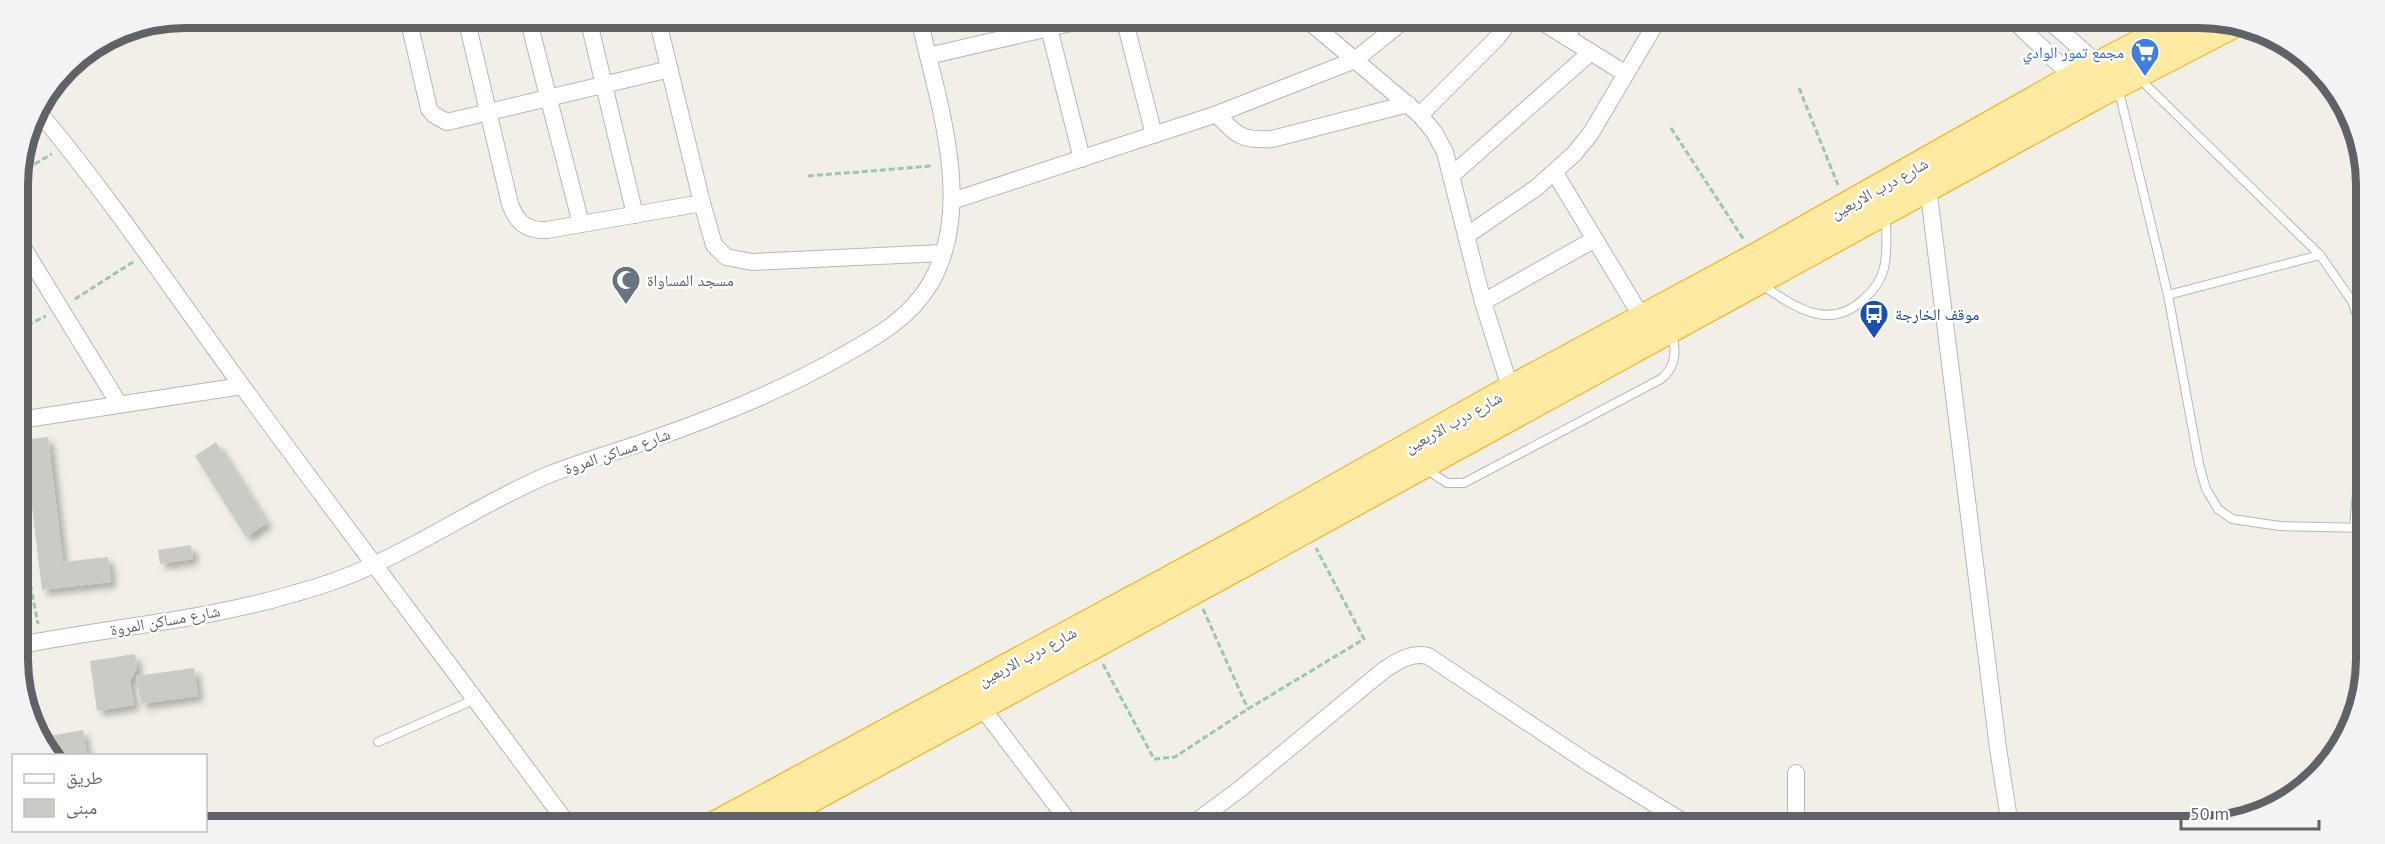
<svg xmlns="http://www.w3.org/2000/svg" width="2385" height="844" font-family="'PT Sans','Noto Naskh Arabic',sans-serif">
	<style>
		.building { fill: #cccac5; filter: url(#shadow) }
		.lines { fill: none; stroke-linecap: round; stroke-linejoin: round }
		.service-casing { stroke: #b5b8bc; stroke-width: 10 }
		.minor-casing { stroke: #b5b8bc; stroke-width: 18 }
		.trunk-casing { stroke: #f9ab00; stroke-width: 30 }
		.path { stroke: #9cc7a9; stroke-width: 3; stroke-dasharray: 6 3; stroke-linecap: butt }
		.service { stroke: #fff; stroke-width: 8 }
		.minor { stroke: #fff; stroke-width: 16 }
		.trunk { stroke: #feeaa1; stroke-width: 28 }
		.labels { text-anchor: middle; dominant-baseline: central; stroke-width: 5; stroke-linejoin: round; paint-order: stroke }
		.shop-label { font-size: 16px; fill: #366cbe; stroke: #fff; text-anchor: end }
		.street-label { font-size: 16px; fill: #5f6368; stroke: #fff }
		.worship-label { font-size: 16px; fill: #5b616d; stroke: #fff; text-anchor: start }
		.transit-label { font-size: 16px; fill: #164399; stroke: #fff; text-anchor: start }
		.rim { fill: none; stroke: #5f6368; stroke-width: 8 }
	</style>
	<defs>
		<filter id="shadow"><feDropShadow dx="5.5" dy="5.5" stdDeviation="3" flood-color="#0004"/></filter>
	</defs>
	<rect width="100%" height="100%" fill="#f1efe8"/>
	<g class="building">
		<polygon points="48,437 63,562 108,557 111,582 42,590 24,440"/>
		<polygon points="216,442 267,523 246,537 195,456"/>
		<polygon points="191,545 193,559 160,564 158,550"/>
		<polygon points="135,654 137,668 130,681 134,705 97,711 90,661"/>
		<polygon points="194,668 198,696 141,704 136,676"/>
		<polygon points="83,730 87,756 53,756 44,737"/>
	</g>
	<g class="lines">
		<g class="service-casing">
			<g id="service">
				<polyline points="2140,79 2320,255 2352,301 2362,329 2366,356"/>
				<polyline points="2118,87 2168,295 2199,464 2206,489 2218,509 2232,519 2280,526 2367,528"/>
				<path d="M1762,285C1795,307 1829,332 1864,299C1874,290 1881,281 1884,268C1888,252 1886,234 1886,218"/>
				<polyline points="2168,295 2320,255"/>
				<path d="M1426,469L1447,483H1464L1661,379C1677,366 1676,351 1672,332"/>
				<polyline points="2354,528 2366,388"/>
				<polyline points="378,742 476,699"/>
			</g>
		</g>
		<g class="minor-casing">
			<g id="minor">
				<polyline points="408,18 429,109 434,115 447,122 670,69"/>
				<path d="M466,18L510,204C517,223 527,231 547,230L702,203"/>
				<polyline points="528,18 581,224"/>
				<polyline points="588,18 635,215"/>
				<polyline points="657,18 702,203 714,245 726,257 752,262 942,253"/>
				<polyline points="1124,18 1154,135"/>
				<polyline points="1305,18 1420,115 1434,132 1445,152 1483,302 1513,397"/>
				<polyline points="1536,18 1626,74"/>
				<polyline points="2011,18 2080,84"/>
				<polyline points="2046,18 2105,70"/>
				<polyline points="1049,28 1082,159"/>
				<polyline points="1567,38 1576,18"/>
				<polyline points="928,56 1092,18"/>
				<path d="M37,110C111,198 174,293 242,386C350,534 461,679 569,826"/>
				<path d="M1217,114C1236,136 1243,141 1272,139L1408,104"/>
				<polyline points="1420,115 1497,38 1512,18"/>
				<polyline points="1555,173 1643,319"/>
				<polyline points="1451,176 1591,52"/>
				<polyline points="1928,187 1998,748 2010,826"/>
				<polyline points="952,201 1217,114 1355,60 1407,18"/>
				<polyline points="1466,236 1536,188 1574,154 1591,133 1659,18"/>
				<polyline points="19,241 119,404"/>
				<polyline points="1483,302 1595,239"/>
				<polyline points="20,420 242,386"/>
				<path d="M21,645C112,627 207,620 296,593C322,586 348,577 373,565C433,538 488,500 548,475C580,462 612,453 644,442C713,418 779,392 842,356C876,337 910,318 930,284C976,206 937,100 919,18"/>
				<polyline points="980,705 1072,826"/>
				<polyline points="1796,773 1796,826"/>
				<path d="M1190,826L1240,789L1384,670C1398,661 1411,652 1428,656L1590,764L1690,826"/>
			</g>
		</g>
		<g class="trunk-casing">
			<g id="trunk">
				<polyline points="714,826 1240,542 1510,390 1755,258 2074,78 2191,18"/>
				<polyline points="760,826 1249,560 2092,97 2233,24"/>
			</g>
		</g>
		<g class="path">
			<polyline points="1799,88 1838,185"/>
			<polyline points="1671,128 1744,240"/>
			<polyline points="19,173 52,154"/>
			<polyline points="808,176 932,166"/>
			<polyline points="75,299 133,262"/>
			<polyline points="19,329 46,316"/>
			<polyline points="20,532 38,624"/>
			<polyline points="1203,609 1248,709"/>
			<polyline points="1103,664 1154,759 1175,757 1248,709 1364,639 1316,548"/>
		</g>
		<use href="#service" class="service"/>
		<use href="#minor" class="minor"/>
		<use href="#trunk" class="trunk"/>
	</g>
	<defs>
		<g id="supermarket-pin" transform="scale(1.5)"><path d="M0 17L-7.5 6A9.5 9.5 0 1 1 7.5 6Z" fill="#3f7fe0" stroke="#fff"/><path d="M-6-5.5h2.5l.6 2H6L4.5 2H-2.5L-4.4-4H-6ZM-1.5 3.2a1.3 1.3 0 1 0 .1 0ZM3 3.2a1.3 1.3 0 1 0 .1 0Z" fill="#fff"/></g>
		<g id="mosque-pin" transform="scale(1.5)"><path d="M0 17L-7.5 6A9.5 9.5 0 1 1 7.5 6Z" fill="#6b7280" stroke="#fff"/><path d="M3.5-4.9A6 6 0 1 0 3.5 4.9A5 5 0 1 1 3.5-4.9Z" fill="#fff"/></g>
		<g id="bus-pin" transform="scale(1.5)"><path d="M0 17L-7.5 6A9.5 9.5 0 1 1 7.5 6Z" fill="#1a4fb4" stroke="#fff"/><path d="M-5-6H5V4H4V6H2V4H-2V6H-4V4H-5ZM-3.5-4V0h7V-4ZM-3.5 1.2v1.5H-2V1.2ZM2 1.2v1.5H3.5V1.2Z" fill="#fff"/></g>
	</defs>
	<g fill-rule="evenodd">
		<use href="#supermarket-pin" x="2145" y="52"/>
		<use href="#mosque-pin" x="626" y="280"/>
		<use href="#bus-pin" x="1874" y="314"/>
	</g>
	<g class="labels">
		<g class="shop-label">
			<text x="2124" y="52">مجمع تمور الوادي</text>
		</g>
		<g class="street-label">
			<text transform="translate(1879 188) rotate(-29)">شارع درب الاربعين</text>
			<text transform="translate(1453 422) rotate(-29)">شارع درب الاربعين</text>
			<text transform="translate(617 451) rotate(-19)">شارع مساكن المروة</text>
			<text transform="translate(165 620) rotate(-10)">شارع مساكن المروة</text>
			<text transform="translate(1027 656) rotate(-28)">شارع درب الاربعين</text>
		</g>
		<g class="worship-label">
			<text x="647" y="280">مسجد المساواة</text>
		</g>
		<g class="transit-label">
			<text x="1895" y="314">موقف الخارجة</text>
		</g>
	</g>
	<path d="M0 0H2385V844H0ZM185 28H2199A157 157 0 0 1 2356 185V659A157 157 0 0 1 2199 816H185A157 157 0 0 1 28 659V185A157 157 0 0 1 185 28Z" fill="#f2f3f3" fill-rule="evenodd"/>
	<path class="rim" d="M185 28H2199A157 157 0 0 1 2356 185V659A157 157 0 0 1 2199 816H185A157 157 0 0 1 28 659V185A157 157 0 0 1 185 28Z"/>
	<rect x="12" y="754" width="195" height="78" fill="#ffffff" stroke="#bfc1c3" stroke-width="1.5"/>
	<rect x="24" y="774" width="30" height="9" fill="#ffffff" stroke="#bfc1c3" stroke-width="1.5"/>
	<text x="66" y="784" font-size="18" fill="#5f6368">طريق</text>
	<rect x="24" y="799" width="30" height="18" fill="#cccac5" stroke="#bfc1c3" stroke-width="1.5"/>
	<text x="66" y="814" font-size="18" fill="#5f6368">مبنى</text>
	<path d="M2181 820v9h138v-9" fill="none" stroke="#5f6368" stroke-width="3"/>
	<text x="2190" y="820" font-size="18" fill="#5f6368" stroke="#ffffff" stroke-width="4.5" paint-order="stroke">50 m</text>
</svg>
